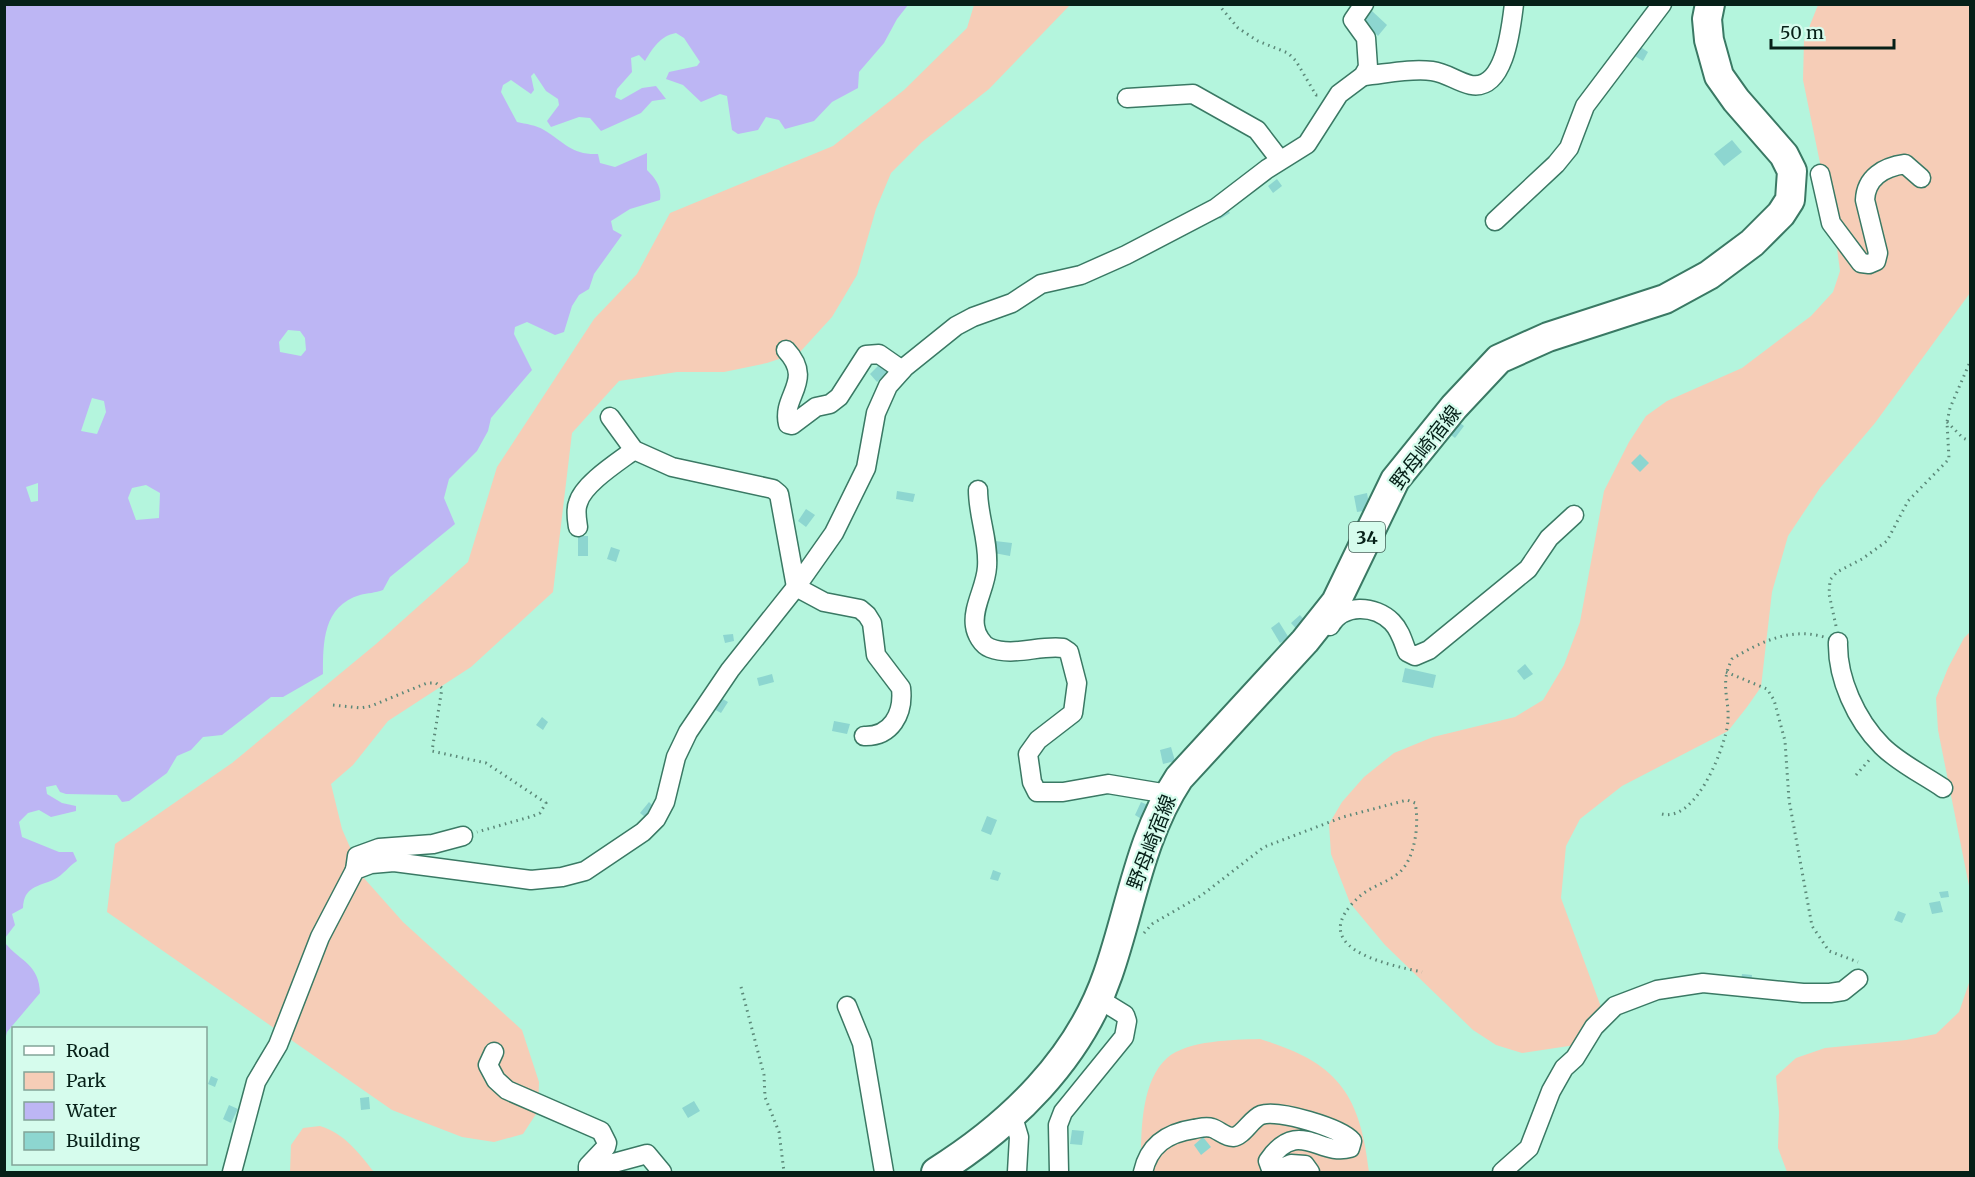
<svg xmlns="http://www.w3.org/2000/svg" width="1975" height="1177" font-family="Merriweather,'Noto Sans JP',serif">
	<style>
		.green { fill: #f6cdb7 }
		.water { fill: #bdb6f4; fill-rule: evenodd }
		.building { fill: #8dd6d0 }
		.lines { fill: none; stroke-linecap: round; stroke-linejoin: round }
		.street-casing { stroke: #3a7964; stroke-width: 21 }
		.primary-casing { stroke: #3a7964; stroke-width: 32 }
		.path { stroke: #5b8878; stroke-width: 3; stroke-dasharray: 1.5 4.5; stroke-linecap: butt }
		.street { stroke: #fff; stroke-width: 18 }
		.primary { stroke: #fff; stroke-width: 28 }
		.labels { text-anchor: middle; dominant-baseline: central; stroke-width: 4.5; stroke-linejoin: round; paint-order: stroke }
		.shield { fill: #d6fced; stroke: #446258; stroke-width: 1.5 }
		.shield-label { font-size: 18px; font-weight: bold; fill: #062018 }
		.street-label { font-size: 20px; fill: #062018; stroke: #d6fced }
	</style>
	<rect width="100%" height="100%" fill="#b4f5dd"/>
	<g class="green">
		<polygon points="974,5 1070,5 989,89 922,142 891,173 876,209 857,275 832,317 800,352 767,363 724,372 677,372 619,381 572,433 553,592 471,667 388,721 353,765 331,784 342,829 363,877 403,922 522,1030 539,1082 538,1111 523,1134 494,1142 462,1137 392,1110 107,912 115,844 232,763 376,644 468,562 497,467 594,319 637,274 670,213 833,146 904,90 967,28"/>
		<polygon points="1818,5 1970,5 1970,293 1875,423 1820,488 1788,536 1772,592 1761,687 1747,707 1728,731 1622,786 1580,819 1566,846 1561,898 1601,1007 1599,1029 1582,1044 1522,1053 1496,1045 1473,1030 1385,945 1350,903 1331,854 1329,824 1342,802 1364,777 1394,753 1433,737 1515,717 1543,700 1564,665 1580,622 1604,491 1629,442 1646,416 1667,401 1742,368 1811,316 1833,292 1840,271 1836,241 1803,80 1804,40"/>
		<polygon points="1970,632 1970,891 1938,730 1936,698 1948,668 1964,638"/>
		<polygon points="1970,980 1970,1172 1787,1172 1778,1148 1779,1112 1776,1076 1796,1058 1825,1048 1906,1040 1936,1034 1959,1012"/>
		<path d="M1260,1039C1337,1062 1360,1093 1369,1172H1141C1141,1140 1139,1083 1167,1058C1188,1040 1233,1040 1260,1039Z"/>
		<path d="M320,1126C344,1133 359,1153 374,1172H290L291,1145L303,1128Z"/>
	</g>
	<g class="water">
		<path d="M5,4L908,5L897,19L884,43L859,72L858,88L832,102L814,121L785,129L779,120L766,117L758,130L738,134L732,130L727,96L720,94L701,102L683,85L666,79L669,72L697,66L700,62L684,38L676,33C660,36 653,48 645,61L639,55L631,58L632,72L617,89L615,97L621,100L642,88L656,86L666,99L652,101L641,113L601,131L590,118L579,117L551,127L547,121L559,105L558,99L546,91L534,73L531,76L534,90L531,94L511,80L503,85L501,92L517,122C526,124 536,125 544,130C565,143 572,155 598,154L600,163L615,167L647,153V170C656,179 662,187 660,200L630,209L611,221L613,230L622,235L594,274L589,289L579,295L572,306L564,332L555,335L527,322L515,327L514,334L532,370L491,418L488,431L477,451L449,479L444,498L455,524L390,577L383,590C375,593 368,593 360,595C323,606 323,642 323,674L283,697H271L222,735L203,737L191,750L177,756L167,773L129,801L122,802L117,795L66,794L60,792L56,785L46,787L47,794L62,803L76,806V811L51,817L39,810L28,813L19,822L22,837L59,852H73L77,861C69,866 63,875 55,879C38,887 24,886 23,908L12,914L15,925L5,938ZM288,330L300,331L305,338L306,350L301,356L280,352L279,342ZM92,398L104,401L106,412L97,434L81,431ZM38,483V501L31,502L26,487ZM146,485L160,493L159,518L136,520L128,498L132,488Z"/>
		<path d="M5,943C21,962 39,964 40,993L7,1032L5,1040Z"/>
	</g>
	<g class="building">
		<polygon points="1372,11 1387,25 1378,36 1362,21"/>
		<polygon points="1636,44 1648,52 1643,61 1630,53"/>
		<polygon points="1732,140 1742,152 1724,166 1714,154"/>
		<polygon points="1277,179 1282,186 1273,193 1268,186"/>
		<polygon points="1226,208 1230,213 1220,219 1216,214"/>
		<polygon points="882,362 889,370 877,382 870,374"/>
		<polygon points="1456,420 1464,426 1455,438 1447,432"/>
		<polygon points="1640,454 1649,463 1640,472 1631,463"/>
		<polygon points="897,491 915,494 913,502 896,499"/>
		<polygon points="1367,493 1370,510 1357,512 1354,496"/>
		<polygon points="806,509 815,515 806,527 798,521"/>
		<rect x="578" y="536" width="10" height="20"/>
		<polygon points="995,541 1012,543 1010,556 994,553"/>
		<polygon points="611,547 620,550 616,562 607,559"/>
		<polygon points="1300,615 1308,624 1299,632 1291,623"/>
		<polygon points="1279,622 1289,638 1280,643 1271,628"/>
		<polygon points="733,634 734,641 725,643 723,635"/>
		<polygon points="1525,664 1533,674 1524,680 1517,671"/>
		<polygon points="1405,668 1436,675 1433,688 1402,682"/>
		<polygon points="772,674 774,682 759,686 757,678"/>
		<polygon points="721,698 728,702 721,713 714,709"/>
		<polygon points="542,717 548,722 543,730 536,725"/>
		<polygon points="834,721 850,724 847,734 832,731"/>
		<polygon points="1171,747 1175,761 1163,764 1160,750"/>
		<polygon points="649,802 653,806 645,817 640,813"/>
		<polygon points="1141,802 1150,806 1143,820 1135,815"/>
		<polygon points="987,816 997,820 991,835 981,831"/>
		<polygon points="993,870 1001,873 998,881 990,879"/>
		<polygon points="1948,891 1949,897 1941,898 1939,892"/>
		<polygon points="1940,901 1943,912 1932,914 1929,903"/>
		<polygon points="1898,911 1906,914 1902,923 1894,920"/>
		<polygon points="1742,974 1752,975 1751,985 1741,983"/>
		<polygon points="211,1076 218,1079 215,1087 208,1084"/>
		<polygon points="369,1097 370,1109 361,1110 360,1098"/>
		<polygon points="694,1101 700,1111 688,1118 682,1108"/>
		<polygon points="229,1105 238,1109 231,1123 223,1119"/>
		<polygon points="1072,1130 1084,1131 1082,1145 1070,1144"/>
		<polygon points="1203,1137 1211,1147 1201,1155 1194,1145"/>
	</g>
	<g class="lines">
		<g class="street-casing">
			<g id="street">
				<path d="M1363,76C1385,74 1410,68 1432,71C1447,73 1457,82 1471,85C1505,91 1511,28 1514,4"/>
				<polyline points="1127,98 1193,94 1257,130 1280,160"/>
				<path d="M1820,174L1831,223L1861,263L1869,264L1876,261L1878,253L1865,200C1866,177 1884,167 1905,164L1921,178"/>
				<polyline points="1495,221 1556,164 1569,148 1585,106 1662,4"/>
				<path d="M786,350C815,381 781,396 788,424L792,425L816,407L830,404L839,397L866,355L879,354L902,370"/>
				<path d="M610,417L634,450L672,467L773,489L779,494L796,587L824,602L860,609L867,615L872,623L876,655L901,688C904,714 891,737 864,736"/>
				<path d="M978,490C978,517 989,540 987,567C986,587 972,607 975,626C976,634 982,645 990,648C1013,657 1039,645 1063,648L1069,652L1077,683L1073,713L1038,740L1028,754L1032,782L1037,792H1063L1108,784L1168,794"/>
				<path d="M578,527C577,520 575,510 578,503C583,484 618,462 634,450"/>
				<path d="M1330,626C1343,603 1375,605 1392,622C1400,630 1403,641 1407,652L1415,656L1429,650L1528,569L1549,538L1574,515"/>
				<path d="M1838,642C1837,678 1856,720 1882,746C1899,763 1924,775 1943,788"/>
				<polyline points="355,870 357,856 379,848 433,844 463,836"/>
				<polyline points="847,1006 862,1043 884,1172"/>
				<polyline points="494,1052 488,1065 496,1080 507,1090 601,1131 607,1143 606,1147 588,1166 588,1170 647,1154 662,1172"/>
				<polyline points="1013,1117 1019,1137 1017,1172"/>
				<polyline points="232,1172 256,1082 278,1045 320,937 355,870 371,864 394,862 531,880 562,877 585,871 643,832 656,819 665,802 676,757 688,732 730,670 796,587 834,533 866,468 876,413 888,386 905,367 956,326 973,317 1012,303 1041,284 1081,275 1126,255 1216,208 1267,169 1307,144 1339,94 1363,76 1368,67 1366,38 1353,20 1364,4"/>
				<polyline points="1059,1172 1058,1125 1063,1112 1124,1037 1127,1021 1125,1015 1099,999"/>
				<path d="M1143,1172C1149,1145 1167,1133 1194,1129C1200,1128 1206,1126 1212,1128C1219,1130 1225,1137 1233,1137C1243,1136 1251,1119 1261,1115C1278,1109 1341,1128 1352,1141L1350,1148C1320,1157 1298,1117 1268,1161L1272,1172L1291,1164L1305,1165L1310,1172"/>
				<polyline points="1502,1172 1529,1148 1551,1091 1564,1068 1575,1058 1594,1027 1615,1006 1657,990 1703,983 1803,993 1830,993 1843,991 1858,979"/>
			</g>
		</g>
		<g class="primary-casing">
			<path id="primary" d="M936,1172C1011,1125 1079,1059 1108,974C1131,908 1140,837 1179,778L1305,641L1336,602L1395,480L1454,407L1499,359L1548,337L1665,299L1709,275L1752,243L1781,214L1790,200L1792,171L1784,155L1736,100L1719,76L1709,40L1707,19L1710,4"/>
		</g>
		<g class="path">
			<polyline points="1218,4 1238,28 1258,41 1288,53 1296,61 1316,95 1320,95"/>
			<polyline points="1947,422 1963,438 1970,441"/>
			<polyline points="1836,626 1829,594 1830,580 1837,572 1862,559 1887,541 1908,501 1949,459 1947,422 1950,408 1970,362"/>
			<polyline points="1726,672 1767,689 1774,700 1785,741 1789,800 1812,926 1829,951 1858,962"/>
			<polyline points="333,705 361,708 371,706 427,683 436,683 442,688 432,751 486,763 546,803 540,813 533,816 477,832"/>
			<polyline points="1856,775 1871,758"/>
			<path d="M1662,814C1695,822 1722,754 1727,728C1732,701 1718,687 1732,659C1760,642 1791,627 1824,637"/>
			<path d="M1144,933L1152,924L1202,895L1264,847L1343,817L1407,800L1415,803C1419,821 1416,850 1405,866C1395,881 1374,884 1360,896C1303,947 1384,964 1422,972"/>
			<polyline points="741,987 764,1075 765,1097 779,1132 784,1172"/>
		</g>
		<use href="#street" class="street"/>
		<use href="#primary" class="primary"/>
	</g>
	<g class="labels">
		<rect class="shield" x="1349" y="522" width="36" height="30" rx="4.5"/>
		<g class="shield-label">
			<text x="1367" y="537">34</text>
		</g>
		<g class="street-label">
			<text transform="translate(1425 447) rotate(-52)">野母崎宿線</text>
			<text transform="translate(1151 842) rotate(-69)">野母崎宿線</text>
		</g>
	</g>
	<rect width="1975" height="1177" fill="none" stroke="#062018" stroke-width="12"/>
	<rect x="12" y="1027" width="195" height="138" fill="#d6fced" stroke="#83a498" stroke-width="1.5"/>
	<rect x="24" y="1046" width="30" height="9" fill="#ffffff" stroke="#83a498" stroke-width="1.5"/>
	<text x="66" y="1057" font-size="18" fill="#062018">Road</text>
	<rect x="24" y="1072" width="30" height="18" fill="#f6cdb7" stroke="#83a498" stroke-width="1.5"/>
	<text x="66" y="1087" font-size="18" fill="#062018">Park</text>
	<rect x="24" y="1102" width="30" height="18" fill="#bdb6f4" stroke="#83a498" stroke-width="1.5"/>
	<text x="66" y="1117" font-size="18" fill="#062018">Water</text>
	<rect x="24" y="1132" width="30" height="18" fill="#8dd6d0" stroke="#83a498" stroke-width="1.5"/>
	<text x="66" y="1147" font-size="18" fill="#062018">Building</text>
	<path d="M1771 39v9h123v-9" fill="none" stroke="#062018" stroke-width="3"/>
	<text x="1780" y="39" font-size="18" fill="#062018" stroke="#d6fced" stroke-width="4.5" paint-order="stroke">50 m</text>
</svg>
